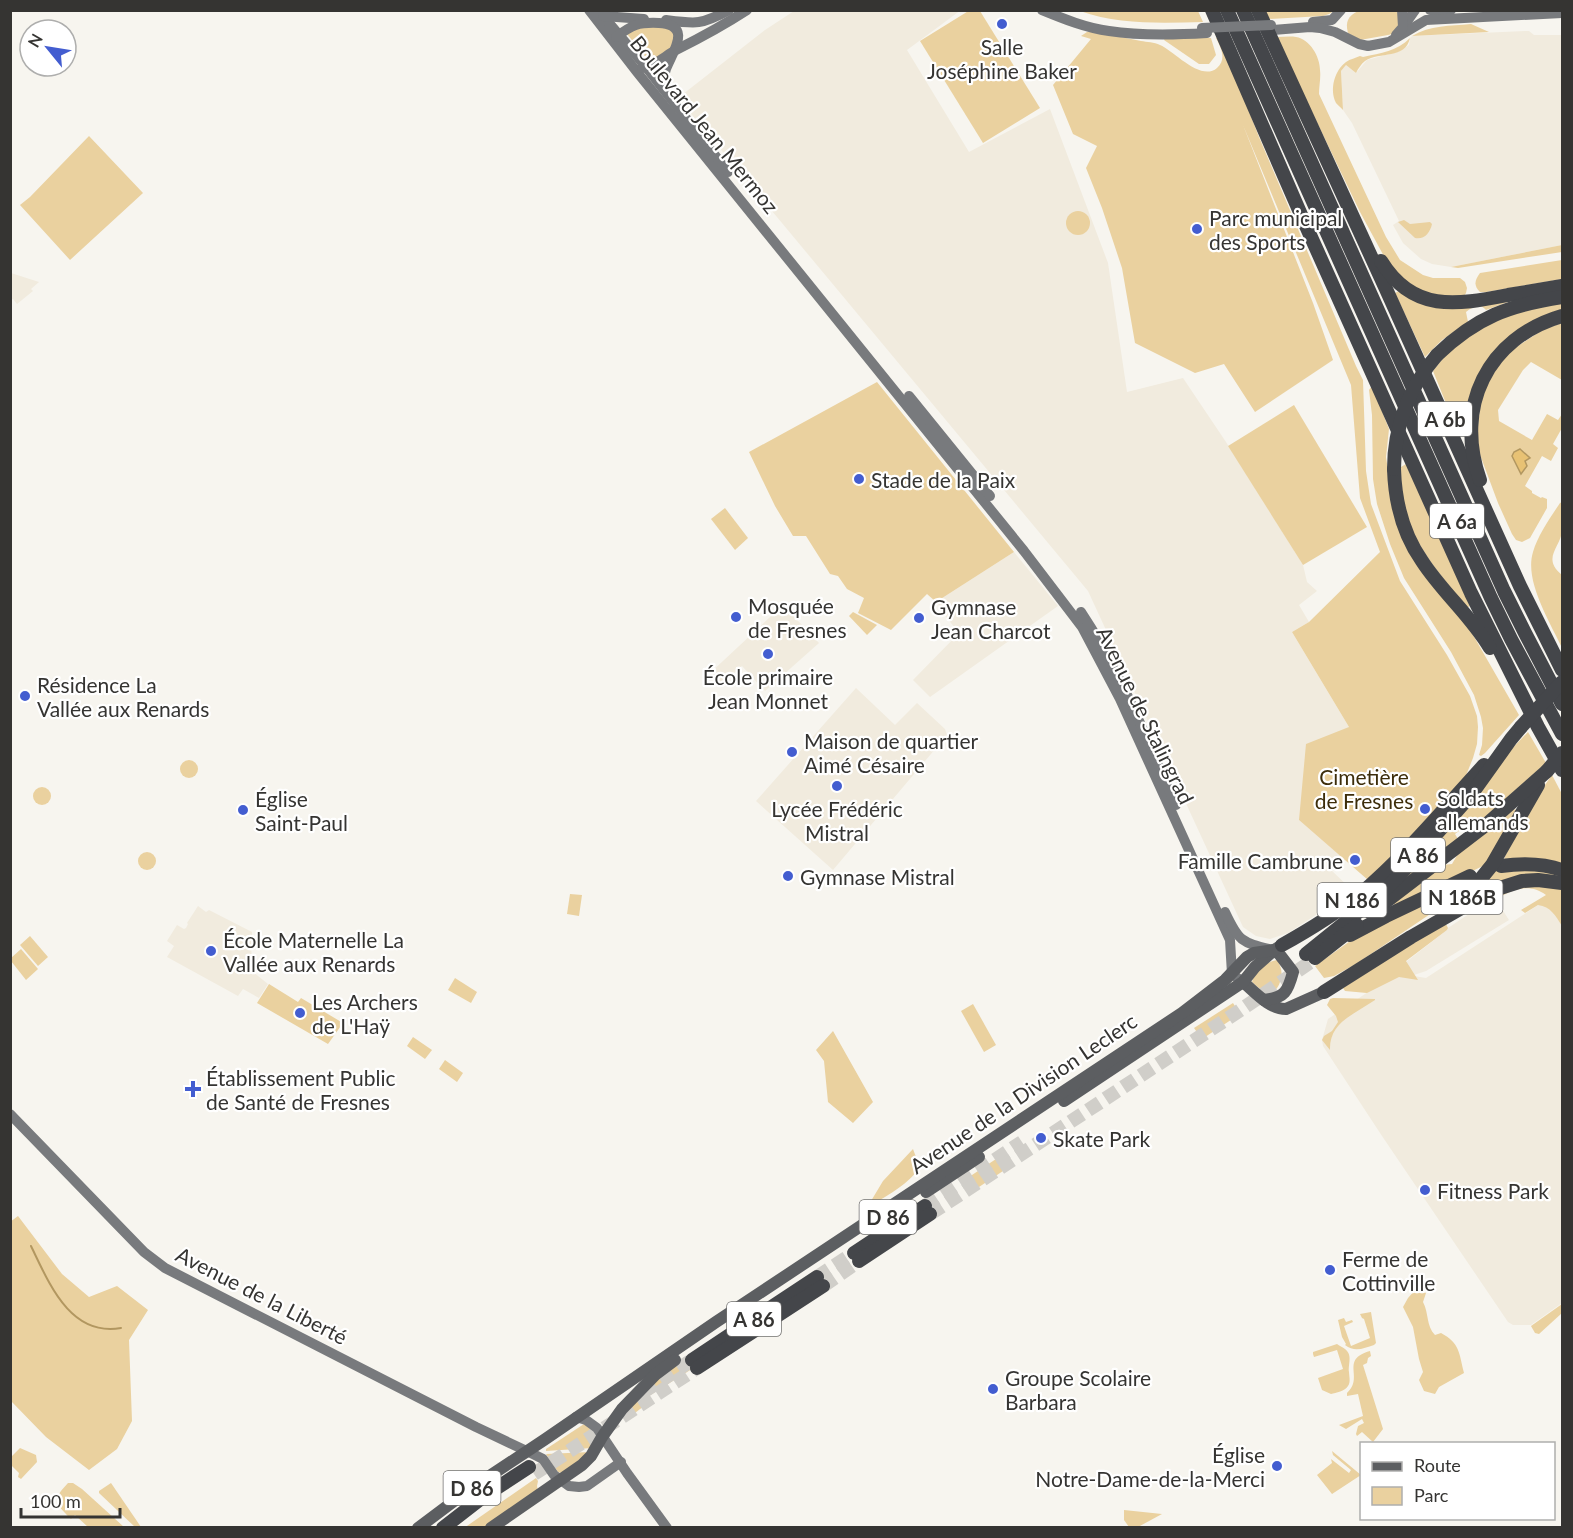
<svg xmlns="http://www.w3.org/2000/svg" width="1573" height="1538" font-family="Lato,sans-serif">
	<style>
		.built { fill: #f1ebde }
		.green { fill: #ead19f }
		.water { fill: #e8c274; stroke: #b29760; stroke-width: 1.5 }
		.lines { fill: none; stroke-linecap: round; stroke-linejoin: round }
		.stream { stroke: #b29760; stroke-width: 2 }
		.highway-tunnel { stroke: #d0cec9; stroke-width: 14; stroke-dasharray: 14 7; stroke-linecap: butt }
		.secondary { stroke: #787a7d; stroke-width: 10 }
		.primary { stroke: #5c5e61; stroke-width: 12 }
		.highway { stroke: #44464a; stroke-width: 14 }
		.secondary-bridge { stroke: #787a7d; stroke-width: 10 }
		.highway-bridge { stroke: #44464a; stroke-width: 14 }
		.poi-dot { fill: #435dd0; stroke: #fff; stroke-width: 2 }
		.labels { text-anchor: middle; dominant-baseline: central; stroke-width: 4.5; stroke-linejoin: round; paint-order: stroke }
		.shield { fill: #fff; stroke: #727170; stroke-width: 1.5 }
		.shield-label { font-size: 20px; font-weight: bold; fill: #353432 }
		.poi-label { font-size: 21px; fill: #353432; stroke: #fff; text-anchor: start }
		.street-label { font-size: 21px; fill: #353432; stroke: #fff }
		.park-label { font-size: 21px; fill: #3d2d0a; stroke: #fff }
	</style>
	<rect width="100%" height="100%" fill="#f7f5ef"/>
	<g class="built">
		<polygon points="961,10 907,50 969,152 1050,109 1108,263 1127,392 1183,378 1226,442 1303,565 1307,582 1317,591 1299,605 1309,622 1292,632 1349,727 1299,820 1341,856 1330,869 1353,891 1288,933 1270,939 1256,936 1243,927 1088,591 678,98 765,30 794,11"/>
		<polygon points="1525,31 1529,31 1534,35 1562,35 1562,245 1451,267 1432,264 1421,259 1403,243 1393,225 1399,221 1352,123 1343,110 1341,71 1346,65 1356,73 1367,60 1400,51 1409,45 1410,38 1412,36"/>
		<polygon points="11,273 39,282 31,289 33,291 17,304 13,299 11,300"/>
		<polygon points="1014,552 1058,606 930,697 913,680 959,633 943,613 943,609 936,602"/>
		<polygon points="783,605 819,643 765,691 742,666 719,686 709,674"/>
		<polygon points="856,688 895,725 917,703 945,729 947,735 833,870 756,801"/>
		<polygon points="1549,898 1562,913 1562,1303 1531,1325 1513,1325 1508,1322 1382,1136 1323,1046 1322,1040 1328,1019 1396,973 1426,978"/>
		<polygon points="1496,900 1509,920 1426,971 1414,975 1406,962 1447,930 1448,928 1475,910 1477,911"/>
		<polygon points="198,906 206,912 209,910 252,932 251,968 252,971 268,984 259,998 243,989 238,996 167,957 174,946 167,941 177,925 184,929 186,928 188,924 187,923"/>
	</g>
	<g class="green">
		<polygon points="970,10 980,11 1040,108 983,143 920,41"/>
		<path d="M1080,11H1198L1203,22C1162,23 1119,25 1080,11Z"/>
		<polygon points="1265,11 1334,11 1329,14 1323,16 1268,19"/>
		<path d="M1358,11H1396L1398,13L1400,24L1392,34L1388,35L1360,40L1348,33C1345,22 1348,16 1358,11Z"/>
		<path d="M1471,24L1489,32L1412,36C1430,25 1450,26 1471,24Z"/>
		<path d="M635,27H666L674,33C674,35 674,42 673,43C670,52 656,59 648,60L627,34Z"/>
		<path d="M1087,32H1095C1110,35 1126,38 1141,41C1147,42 1154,42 1160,45C1174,51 1201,82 1217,68C1227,59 1221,48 1216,38L1220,37L1259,137L1356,366L1363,380L1366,471L1371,504L1400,581L1447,655L1470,696L1477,716L1478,727L1477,744L1473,758L1465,778L1435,811L1368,880L1299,820L1306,744L1349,727L1292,632L1309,622L1380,552L1360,498L1351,385L1243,125L1313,303L1333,360L1255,412L1224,364L1195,373L1135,343L1122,268L1102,208L1086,168L1097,146L1073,134L1053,85L1091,39L1081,36Z"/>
		<path d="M1276,37C1283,37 1290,36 1296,37C1310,39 1320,57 1320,70C1321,78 1319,86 1319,94L1386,237L1400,260L1423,275L1433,278H1460L1465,282L1467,288L1466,293L1464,296L1445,297L1420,291L1408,284L1386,260L1360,212Z"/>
		<polygon points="1165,38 1211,38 1216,55 1209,64 1199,64 1164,40"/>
		<path d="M1410,38C1405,60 1380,51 1365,61C1361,64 1358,69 1356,73L1346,65L1341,71L1343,110C1341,108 1338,105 1336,103C1329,89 1335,70 1346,62C1350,59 1356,58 1360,56L1363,57C1381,53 1397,51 1410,38Z"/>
		<polygon points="89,136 143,193 70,260 20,205 30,197"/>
		<circle cx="1078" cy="223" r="12"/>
		<path d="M1404,220L1410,224L1430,222L1432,224C1430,233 1424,240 1415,238L1398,222Z"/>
		<polygon points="1562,245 1562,252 1458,268 1451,267"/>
		<path d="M1562,260V279L1486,292H1480C1473,285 1475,280 1480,273Z"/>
		<path d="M1399,291L1415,299L1511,301L1486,310C1480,303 1472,307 1466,312L1468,322L1442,340L1425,357L1395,293Z"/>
		<polygon points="1562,302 1562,311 1516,332 1492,354 1466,431 1458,433 1433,371 1448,352 1493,318"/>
		<polygon points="1562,323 1562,380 1531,362 1523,370 1498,410 1499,421 1532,440 1547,414 1558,420 1562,414 1562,428 1553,444 1558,448 1551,461 1542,456 1525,486 1532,491 1532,493 1541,498 1542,497 1547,499 1547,508 1530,538 1522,542 1516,540 1512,534 1498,503 1476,444 1481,400 1486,386 1499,364 1510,351 1544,329"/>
		<polygon points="877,382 1014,552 936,602 927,594 891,630 858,613 864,598 847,589 838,576 830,574 806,536 793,536 775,506 749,452"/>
		<polygon points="1372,386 1389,429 1386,457 1396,522 1469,628 1519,715 1485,753 1481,756 1479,755 1482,745 1483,728 1481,717 1474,695 1451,652 1404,578 1390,544 1377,504 1373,479 1372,415 1369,390"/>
		<polygon points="1294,405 1367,527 1303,565 1228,446"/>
		<path d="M1406,464L1470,606L1467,608C1432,564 1397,528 1401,467Z"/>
		<path d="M1562,502C1563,511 1564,522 1562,531C1561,547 1541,558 1562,575V648C1550,622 1524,581 1533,552C1538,535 1550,518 1560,503Z"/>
		<polygon points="725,508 748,538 735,550 711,519"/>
		<polygon points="853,612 877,625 867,635 849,616"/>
		<polygon points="1528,732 1546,763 1473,828 1459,831 1455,834 1458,839 1408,877 1405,875 1501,760"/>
		<circle cx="189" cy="769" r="9"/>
		<polygon points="1552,775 1562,794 1562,866 1504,861 1505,856 1540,792"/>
		<circle cx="42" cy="796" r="9"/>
		<polygon points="1513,809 1517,810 1485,865 1395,908 1393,903 1442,865 1452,864 1459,852"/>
		<circle cx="147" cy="861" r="9"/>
		<polygon points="1496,869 1558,872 1562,880 1480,894 1479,890"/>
		<path d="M1528,885L1562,888V926C1555,915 1551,907 1538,905L1525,913L1521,910L1546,895C1522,877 1498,899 1476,912L1475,910L1511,888Z"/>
		<polygon points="1446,892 1449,897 1452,896 1451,900 1356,964 1334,976 1324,978 1315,966 1360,934"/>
		<polygon points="570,894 582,895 579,916 567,914"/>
		<polygon points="1445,922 1448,928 1447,930 1406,961 1418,980 1399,977 1367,993 1345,991 1343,988"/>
		<polygon points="30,936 48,957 38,966 20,945"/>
		<polygon points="21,949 38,969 26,980 11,961 11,958"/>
		<path d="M1277,960C1285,972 1282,984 1272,994H1266L1252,982C1254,971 1267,961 1277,960Z"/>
		<polygon points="455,978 477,992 471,1003 448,990"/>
		<polygon points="269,984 298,1002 301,998 343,1023 328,1044 257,1003"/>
		<path d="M1333,998L1375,999V1000C1355,1014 1329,1022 1330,1050L1322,1040L1324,1036L1332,1031L1338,1022L1336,1016L1327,1005L1330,999Z"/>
		<polygon points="1233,1003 1240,1014 1202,1039 1194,1028"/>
		<polygon points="973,1004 996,1045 984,1052 961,1011"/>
		<polygon points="833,1031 873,1102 853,1123 828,1102 824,1061 816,1050"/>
		<polygon points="413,1037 432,1050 425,1059 407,1046"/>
		<polygon points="445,1060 463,1073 457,1082 439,1069"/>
		<path d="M913,1149C915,1155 919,1162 918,1167C915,1181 881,1199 869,1207L868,1206L883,1181Z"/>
		<polygon points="996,1159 1003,1171 973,1191 966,1179"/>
		<polygon points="18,1216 62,1274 89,1297 117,1286 148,1310 129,1340 132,1421 117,1449 89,1470 46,1437 11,1401 10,1222"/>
		<path d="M1416,1289L1426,1293L1423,1302C1429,1313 1426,1326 1435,1335L1441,1333C1460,1343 1459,1353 1464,1373L1439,1387L1435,1394L1424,1391L1419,1380L1423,1372L1419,1359L1413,1327L1403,1307L1408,1298Z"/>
		<polygon points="1562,1304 1562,1313 1539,1334 1535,1333 1531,1326"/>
		<path d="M1371,1312L1376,1343L1374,1345C1364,1348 1355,1353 1345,1345L1346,1344L1342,1337L1338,1320L1344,1318L1346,1322L1352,1320L1353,1322L1344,1326L1351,1346L1370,1338L1364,1319L1362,1318L1360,1314Z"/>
		<path d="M1337,1344C1339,1346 1343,1347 1345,1349C1353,1355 1348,1364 1349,1372C1349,1376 1351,1382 1348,1386C1345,1391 1336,1393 1331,1394L1322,1390L1318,1378L1343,1369L1337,1350L1314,1357L1313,1354V1352Z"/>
		<path d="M1370,1351L1371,1356L1368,1358L1367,1363L1363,1365L1383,1429L1373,1442L1362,1432L1357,1436L1356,1434L1358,1426L1364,1423L1362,1419L1346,1429L1339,1425L1363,1416L1358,1394L1347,1396V1393C1365,1377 1339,1360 1370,1351Z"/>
		<polygon points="688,1355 695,1367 641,1401 644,1406 631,1416 629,1407 656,1380"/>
		<path d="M584,1424C594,1430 595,1437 592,1448L546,1451V1449Z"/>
		<polygon points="20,1448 36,1455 37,1462 21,1479 18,1477 19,1473 10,1464 11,1457"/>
		<polygon points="1332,1451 1361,1475 1332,1494 1317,1475 1332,1463 1331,1459 1349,1473 1351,1470 1333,1455"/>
		<polygon points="590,1452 562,1473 558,1472 546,1454"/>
		<polygon points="536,1478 538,1481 537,1486 538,1491 485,1527 464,1528"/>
		<path d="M68,1483H73L82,1489L124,1527H88L75,1515L71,1519C55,1503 51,1501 68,1483Z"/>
		<polygon points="111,1483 141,1527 135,1527 99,1493 99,1491"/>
		<polygon points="1124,1510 1162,1514 1138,1527 1129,1527 1124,1520"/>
	</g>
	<polygon class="water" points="1520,449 1530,458 1525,461 1527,466 1521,474 1512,456 1514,452"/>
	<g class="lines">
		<path class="stream" d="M31,1246C49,1283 70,1337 121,1328"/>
		<g class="highway-tunnel">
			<polyline points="925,1206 1022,1142"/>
			<polyline points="930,1214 1239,1011 1312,961"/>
			<polyline points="817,1277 854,1253"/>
			<polyline points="823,1286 859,1261"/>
			<polyline points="643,1392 692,1360"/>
			<polyline points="534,1474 697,1368"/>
		</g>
		<g class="secondary">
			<polyline points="589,10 637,72 1024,551 1082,627 1120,699 1230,940 1232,974 1243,982"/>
			<polyline points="598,10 646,67 728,172"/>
			<path d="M1042,10C1064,19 1086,28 1109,31C1141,36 1174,35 1207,33"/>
			<polyline points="1430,10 1451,10"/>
			<polyline points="603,16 644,19"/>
			<path d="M666,20C696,24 701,25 729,10"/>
			<polyline points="1313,22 1332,20 1341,10"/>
			<polyline points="1403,27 1415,10"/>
			<polyline points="1273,30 1310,27 1320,28 1335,32 1359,44 1368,46 1389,42 1426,20 1562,13"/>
			<polyline points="1396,35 1403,27 1402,10"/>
			<path d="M616,37C632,25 638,22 659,23C693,25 673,51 666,69C664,75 664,82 663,88"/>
			<path d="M642,68C655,66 665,56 676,50C700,38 724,25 747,10"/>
			<polyline points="909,396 990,496"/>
			<path d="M1081,612C1121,672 1147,740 1176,805"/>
			<path d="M1225,912C1239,942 1241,942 1273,950"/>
			<polyline points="10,1114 144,1252 165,1268 476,1427 533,1454 543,1459 554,1475 569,1486 579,1487 587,1486 621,1462"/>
			<polyline points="576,1417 586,1420 597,1428 627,1473 667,1528"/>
		</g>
		<g class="primary">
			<path d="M1243,982C1255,992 1269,1009 1286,1009L1324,992"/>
			<path d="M1264,1000C1285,998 1288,991 1293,972L1280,955L1274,950"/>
			<polyline points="1064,1101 1243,982 1255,967 1273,951"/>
			<polyline points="926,1192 979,1157"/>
			<polyline points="418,1528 470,1489 544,1440 716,1322 1182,1013 1225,980 1247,957 1254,953 1274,950 1282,945"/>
			<polyline points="491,1528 582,1465 591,1456 602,1437 622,1409 655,1375 675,1360"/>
		</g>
		<g class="highway">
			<polyline points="1212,10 1302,217 1471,593 1538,727 1562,770"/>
			<polyline points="1227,10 1491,598 1511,639 1562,734"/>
			<polyline points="1243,10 1504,591 1525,633 1562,704"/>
			<polyline points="1258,10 1386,289 1520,586 1562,670"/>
			<path d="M1381,261C1413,313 1456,305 1508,295C1526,292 1544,289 1562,286"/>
			<path d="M1437,355C1476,317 1510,305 1562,297"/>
			<path d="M1394,469C1395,502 1403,534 1422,561C1442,592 1471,616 1490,648"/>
			<path d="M1480,480C1454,407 1487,338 1562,316"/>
			<path d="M1501,866C1523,863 1542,863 1562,870"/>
			<polyline points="1450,907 1479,881 1492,865 1538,785"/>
			<polyline points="1371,913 1487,824 1547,771"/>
			<polyline points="1350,935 1386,916 1470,876"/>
			<path d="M1282,945C1309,930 1335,914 1359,895C1405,856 1444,809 1484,765"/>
			<polyline points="1306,954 1373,900 1397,878 1471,795 1511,739 1521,727"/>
			<polyline points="1315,958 1357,925"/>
			<polyline points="1324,992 1411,937 1486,894 1500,888 1522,881 1538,880 1562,883"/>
			<polyline points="854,1253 925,1206"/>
			<polyline points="859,1261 930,1214"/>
			<polyline points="692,1360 817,1277"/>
			<polyline points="697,1368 823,1286"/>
			<polyline points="443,1528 483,1497 529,1467"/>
		</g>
		<polyline class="secondary-bridge" points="1202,28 1271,25"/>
		<g class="highway-bridge">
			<path d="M1394,469C1394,427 1409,387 1437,355"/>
			<polyline points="1521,727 1562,682"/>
			<polyline points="1547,771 1562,753"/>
		</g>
	</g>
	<g class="poi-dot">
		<circle cx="1002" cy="24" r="6"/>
		<circle cx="1197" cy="229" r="6"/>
		<circle cx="859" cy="479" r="6"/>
		<circle cx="736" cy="617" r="6"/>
		<circle cx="919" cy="618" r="6"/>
		<circle cx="768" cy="654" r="6"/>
		<circle cx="25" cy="696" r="6"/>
		<circle cx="792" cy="752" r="6"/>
		<circle cx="837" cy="786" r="6"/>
		<circle cx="1425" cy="809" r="6"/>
		<circle cx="243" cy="810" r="6"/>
		<circle cx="1355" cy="860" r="6"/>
		<circle cx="788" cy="876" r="6"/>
		<circle cx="211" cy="951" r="6"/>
		<circle cx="300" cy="1013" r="6"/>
		<path d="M190 1080h6v6h6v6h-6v6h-6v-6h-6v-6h6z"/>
		<circle cx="1041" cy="1138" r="6"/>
		<circle cx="1425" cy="1190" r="6"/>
		<circle cx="1330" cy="1270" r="6"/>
		<circle cx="993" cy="1389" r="6"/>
		<circle cx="1277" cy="1466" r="6"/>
	</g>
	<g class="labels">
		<g class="shield">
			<rect x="1418" y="402" width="54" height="34" rx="4.5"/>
			<rect x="1430" y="504" width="54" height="34" rx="4.5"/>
			<rect x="1391" y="838" width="54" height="34" rx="4.5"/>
			<rect x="1421.5" y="880" width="81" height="34" rx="4.5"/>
			<rect x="1317.5" y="883" width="69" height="34" rx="4.5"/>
			<rect x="859.5" y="1200" width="57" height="34" rx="4.5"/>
			<rect x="727" y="1302" width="54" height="34" rx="4.5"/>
			<rect x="443.5" y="1471" width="57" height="34" rx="4.5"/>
		</g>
		<g class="shield-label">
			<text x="1445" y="419">A 6b</text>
			<text x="1457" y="521">A 6a</text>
			<text x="1418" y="855">A 86</text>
			<text x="1462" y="897">N 186B</text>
			<text x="1352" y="900">N 186</text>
			<text x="888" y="1217">D 86</text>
			<text x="754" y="1319">A 86</text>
			<text x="472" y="1488">D 86</text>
		</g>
		<g class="poi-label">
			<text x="1002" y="46" text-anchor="middle">Salle<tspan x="1002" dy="24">Joséphine Baker</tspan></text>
			<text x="1209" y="217">Parc municipal<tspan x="1209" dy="24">des Sports</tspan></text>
			<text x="871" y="479">Stade de la Paix</text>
			<text x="748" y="605">Mosquée<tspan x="748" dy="24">de Fresnes</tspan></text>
			<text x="931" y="606">Gymnase<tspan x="931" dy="24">Jean Charcot</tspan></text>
			<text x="768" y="676" text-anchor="middle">École primaire<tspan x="768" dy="24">Jean Monnet</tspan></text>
			<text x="37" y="684">Résidence La<tspan x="37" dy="24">Vallée aux Renards</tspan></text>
			<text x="804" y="740">Maison de quartier<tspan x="804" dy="24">Aimé Césaire</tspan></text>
			<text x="1437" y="797">Soldats<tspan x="1437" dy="24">allemands</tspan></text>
			<text x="255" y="798">Église<tspan x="255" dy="24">Saint-Paul</tspan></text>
			<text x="837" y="808" text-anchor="middle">Lycée Frédéric<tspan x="837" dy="24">Mistral</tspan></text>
			<text x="1343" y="860" text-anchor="end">Famille Cambrune</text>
			<text x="800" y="876">Gymnase Mistral</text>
			<text x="223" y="939">École Maternelle La<tspan x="223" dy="24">Vallée aux Renards</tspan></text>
			<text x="312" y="1001">Les Archers<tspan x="312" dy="24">de L'Haÿ</tspan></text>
			<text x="206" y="1077">Établissement Public<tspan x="206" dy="24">de Santé de Fresnes</tspan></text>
			<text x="1053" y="1138">Skate Park</text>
			<text x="1437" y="1190">Fitness Park</text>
			<text x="1342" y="1258">Ferme de<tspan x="1342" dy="24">Cottinville</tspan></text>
			<text x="1005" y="1377">Groupe Scolaire<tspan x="1005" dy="24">Barbara</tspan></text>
			<text x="1265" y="1454" text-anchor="end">Église<tspan x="1265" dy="24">Notre-Dame-de-la-Merci</tspan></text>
		</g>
		<g class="street-label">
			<text transform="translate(705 124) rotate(51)">Boulevard Jean Mermoz</text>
			<text transform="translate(1146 715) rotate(64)">Avenue de Stalingrad</text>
			<text transform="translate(1023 1093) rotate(-34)">Avenue de la Division Leclerc</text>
			<text transform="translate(262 1295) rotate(27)">Avenue de la Liberté</text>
		</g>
		<g class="park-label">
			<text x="1364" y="776">Cimetière<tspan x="1364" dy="24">de Fresnes</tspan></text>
		</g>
	</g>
	<rect width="1573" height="1538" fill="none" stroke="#353432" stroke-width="24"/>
	<rect x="1360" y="1442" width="195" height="78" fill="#ffffff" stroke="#aeaead" stroke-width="1.5"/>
	<rect x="1372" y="1462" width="30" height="9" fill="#5c5e61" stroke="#aeaead" stroke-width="1.5"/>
	<text x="1414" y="1472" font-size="18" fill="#353432">Route</text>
	<rect x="1372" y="1487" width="30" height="18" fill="#ead19f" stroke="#aeaead" stroke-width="1.5"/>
	<text x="1414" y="1502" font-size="18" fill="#353432">Parc</text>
	<g transform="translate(48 48) rotate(300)"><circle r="28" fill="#ffffff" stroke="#aeaead" stroke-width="1.5"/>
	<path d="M0-4.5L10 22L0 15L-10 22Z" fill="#435dd0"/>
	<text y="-9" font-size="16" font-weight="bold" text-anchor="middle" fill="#353432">N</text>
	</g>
	<path d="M21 1508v9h99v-9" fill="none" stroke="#353432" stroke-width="3"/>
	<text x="30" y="1508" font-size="18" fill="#353432" stroke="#ffffff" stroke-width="4.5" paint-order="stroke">100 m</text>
</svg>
